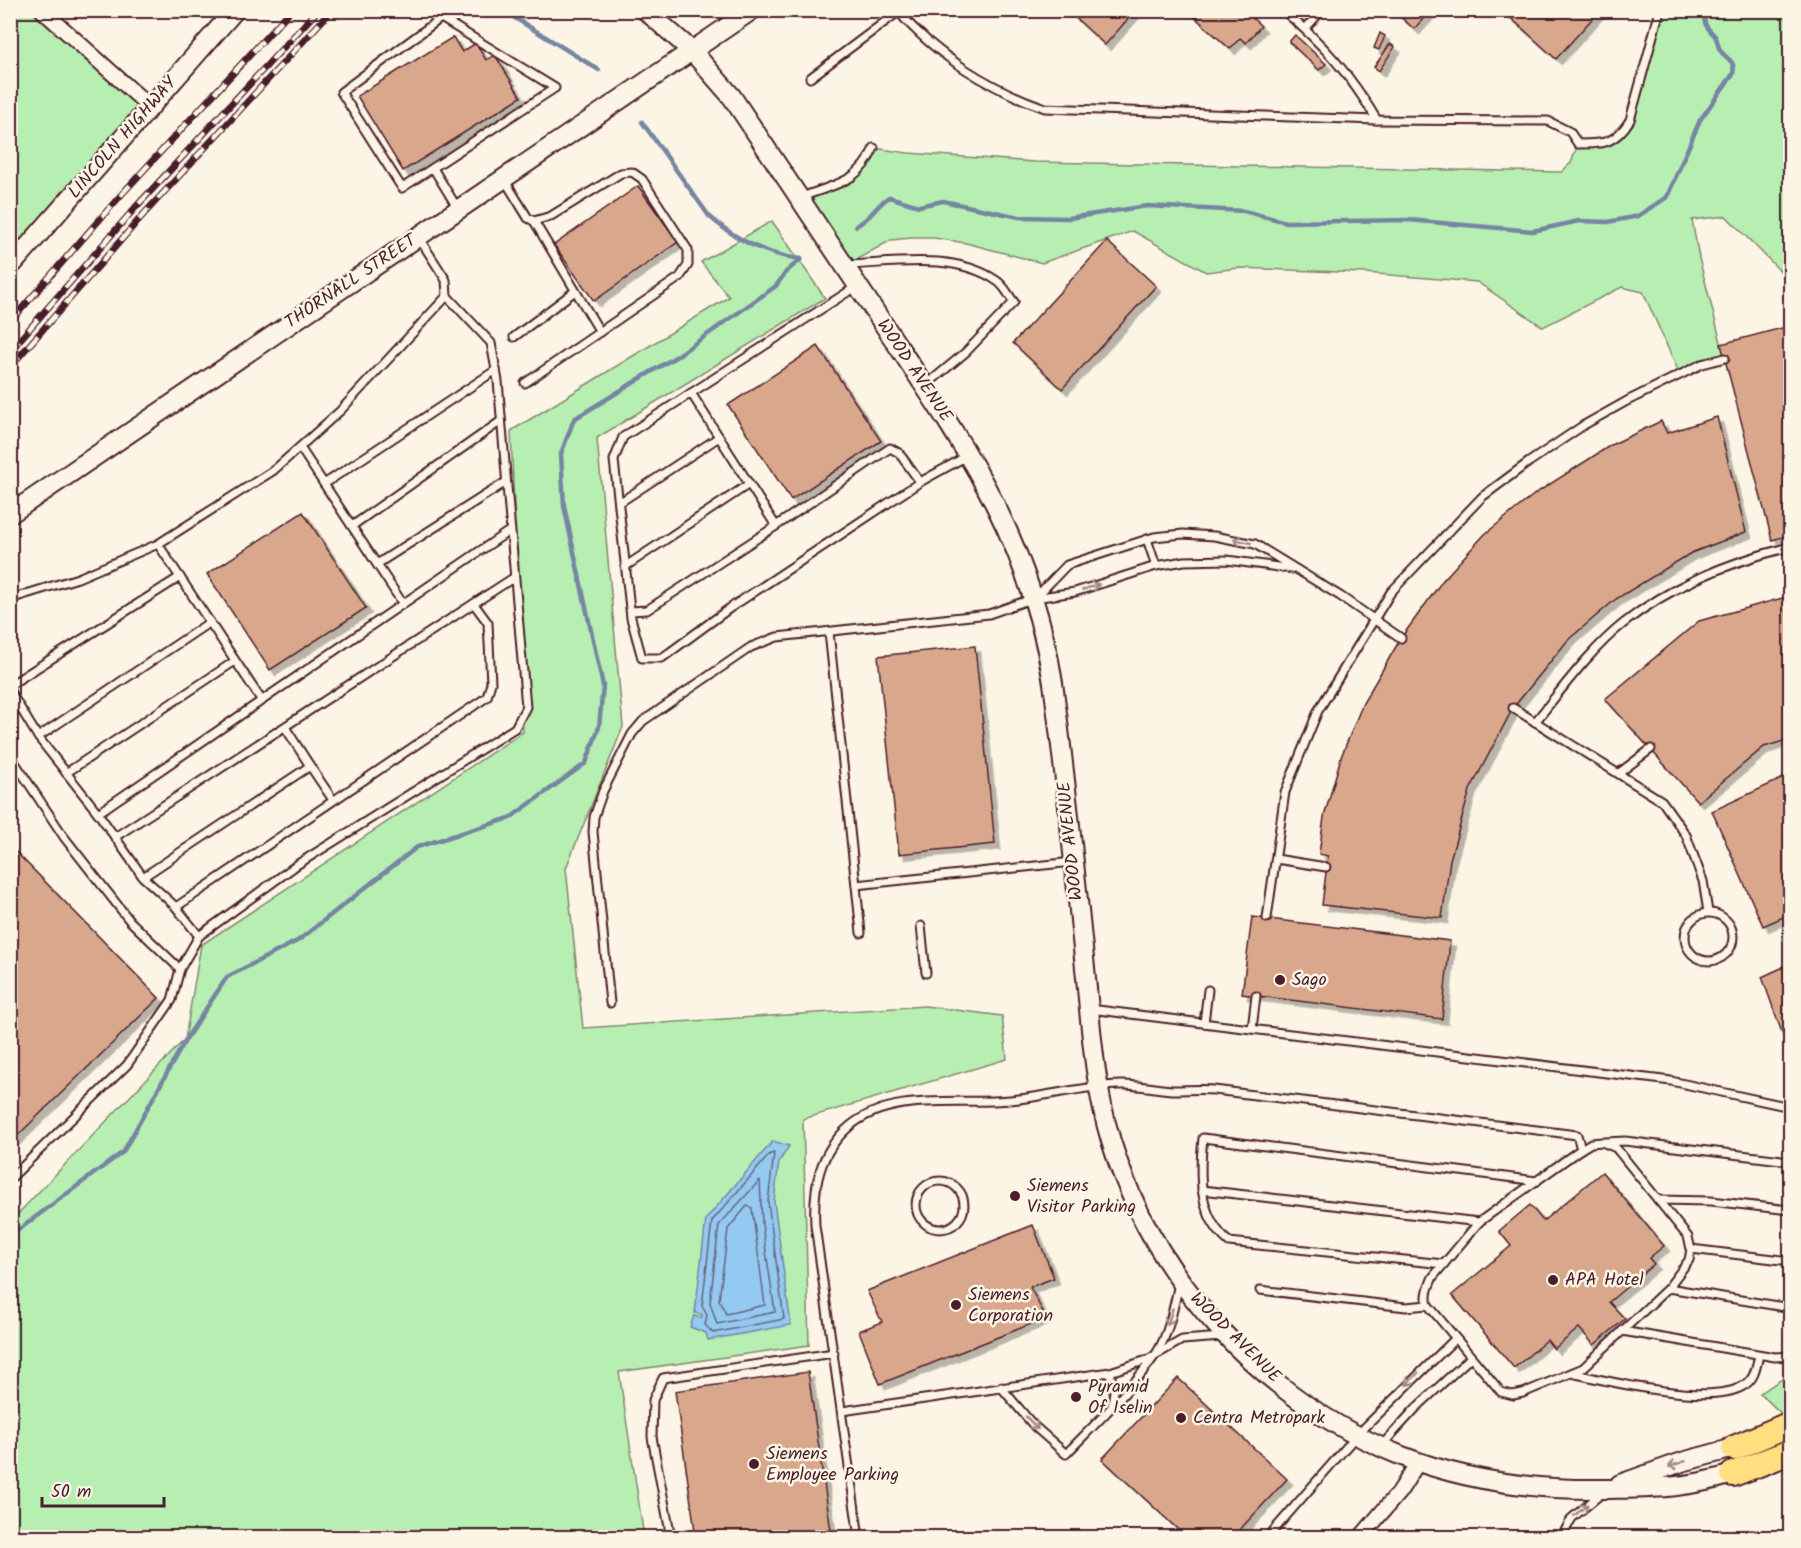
<svg xmlns="http://www.w3.org/2000/svg" width="1801" height="1548" font-family="Kalam,sans-serif">
	<style>
		.green { fill: #b7efb2; stroke: #80876e; stroke-width: 1.5 }
		.water { fill: #94c9f1; stroke: #7685a2; stroke-width: 1.5 }
		.lines { fill: none; stroke-linecap: round; stroke-linejoin: round }
		.shore { stroke: #68637a; stroke-width: 1.5 }
		.stream { stroke: #7685a2; stroke-width: 4.5 }
		.building { fill: #d9a88c; stroke: #4a1f2b; stroke-width: 1.5; filter: url(#shadow) }
		.lane-casing { stroke: #4a1f2b; stroke-width: 11 }
		.street-casing { stroke: #4a1f2b; stroke-width: 18 }
		.secondary-casing { stroke: #4a1f2b; stroke-width: 22 }
		.highway-casing { stroke: #4a1f2b; stroke-width: 28 }
		.lane { stroke: #fcf5e5; stroke-width: 7 }
		.street { stroke: #fcf5e5; stroke-width: 14 }
		.secondary { stroke: #fcf5e5; stroke-width: 18 }
		.highway { stroke: #ffdf80; stroke-width: 24 }
		.rail-casing { stroke: #4a1f2b; stroke-width: 7 }
		.rail { stroke: #fcf5e5; stroke-width: 4.5; stroke-dasharray: 14; stroke-linecap: butt }
		.oneway { stroke: #a38a88 }
		.poi-dot { fill: #4a1f2b; stroke: #fcf5e5; stroke-width: 2 }
		.labels { text-anchor: middle; dominant-baseline: central; stroke-width: 5; stroke-linejoin: round; paint-order: stroke }
		.street-label { font-size: 18px; fill: #4a1f2b; stroke: #fcf5e5 }
		.poi-label { font-size: 18px; fill: #4a1f2b; stroke: #fcf5e5; text-anchor: start }
	</style>
	<defs>
		<filter id="shadow"><feDropShadow dx="5.5" dy="5.5" stdDeviation="0" flood-color="#0004"/></filter>
	</defs>
	<rect width="100%" height="100%" fill="#fcf5e5"/>
	<filter id="ink" filterUnits="userSpaceOnUse"><feTurbulence type="fractalNoise" baseFrequency=".0167" numOctaves="2"/><feDisplacementMap in="SourceGraphic" scale="12" xChannelSelector="R" yChannelSelector="G"/><feConvolveMatrix kernelMatrix="1 2 1 2 8 2 1 2 1" color-interpolation-filters="sRGB"/></filter>
	<g filter="url(#ink)">
		<g class="green">
			<polygon points="18,11 42,11 150,107 11,267 11,20"/>
			<polygon points="1660,11 1790,11 1790,281 1726,216 1692,220 1699,258 1725,358 1680,375 1643,292 1622,287 1543,327 1477,282 1365,273 1239,268 1206,272 1133,231 1042,263 966,243 934,238 911,238 891,240 845,266 799,198 856,175 874,148 908,153 1035,162 1561,172 1571,163 1578,144 1603,144 1630,120"/>
			<polygon points="772,221 825,298 597,438 623,727 566,868 583,1028 925,1006 1002,1016 1007,1059 803,1119 809,1345 619,1372 644,1537 11,1537 10,1222 185,1039 201,945 523,732 511,431 729,297 701,262"/>
			<polygon points="1790,1374 1790,1422 1760,1393"/>
		</g>
		<polygon class="water" points="773,1141 789,1146 779,1162 774,1202 791,1325 708,1340 706,1333 690,1327 694,1316 701,1318 702,1315 695,1313 706,1219"/>
		<g class="lines">
			<g class="shore">
				<polygon points="774,1153 768,1202 784,1319 713,1333 705,1325 707,1315 702,1306 712,1221 770,1154"/>
				<polygon points="760,1180 762,1224 775,1312 717,1324 710,1303 719,1225"/>
				<polygon points="747,1206 752,1208 765,1305 726,1314 719,1300 728,1229"/>
			</g>
			<g class="stream">
				<polyline points="502,10 599,70"/>
				<path d="M642,122L709,216C736,240 765,255 801,259"/>
				<path d="M856,226C873,217 875,206 889,197L919,206L943,201L1019,217L1069,218L1147,206L1244,211L1286,222L1408,220L1533,231L1579,221L1608,222L1638,216L1667,197L1700,120L1733,74C1736,59 1726,60 1720,50C1717,45 1718,40 1715,36C1707,28 1702,23 1705,10"/>
				<polyline points="10,1236 123,1152 186,1039 227,977 299,940 417,847 510,818 586,763 599,727 603,686 564,506 561,454 574,419 677,356 776,286 786,272 801,259"/>
			</g>
		</g>
		<g class="building">
			<polygon points="1067,10 1136,10 1105,45"/>
			<polygon points="1187,10 1244,10 1261,26 1246,43 1240,38 1230,49"/>
			<polygon points="1393,10 1431,10 1414,29"/>
			<polygon points="1502,10 1600,10 1556,59"/>
			<polygon points="1380,33 1385,36 1379,50 1374,48"/>
			<polygon points="1295,35 1326,64 1319,70 1289,42"/>
			<polygon points="453,37 462,52 476,43 486,60 495,55 521,97 403,171 357,96"/>
			<polygon points="1390,44 1395,47 1379,71 1374,67"/>
			<polygon points="638,186 678,242 594,301 554,245"/>
			<polygon points="1107,241 1156,286 1062,389 1013,343"/>
			<polygon points="1790,326 1790,535 1772,540 1721,344"/>
			<polygon points="818,346 881,441 791,500 728,405"/>
			<polygon points="1717,417 1746,532 1691,553 1616,599 1568,640 1513,708 1470,790 1450,860 1442,918 1322,905 1328,856 1319,854 1324,817 1341,757 1363,703 1401,638 1443,580 1485,534 1536,493 1611,445 1661,421 1667,433"/>
			<polygon points="303,512 366,608 270,670 207,574"/>
			<polygon points="1790,596 1790,739 1764,747 1698,802 1605,699 1699,621"/>
			<polygon points="975,646 995,844 899,854 878,656"/>
			<polygon points="1790,775 1790,914 1763,926 1712,811"/>
			<polygon points="10,846 159,998 10,1143"/>
			<polygon points="1252,917 1450,941 1442,1019 1242,994"/>
			<polygon points="1790,964 1790,1055 1762,977"/>
			<polygon points="1602,1172 1664,1246 1649,1258 1654,1264 1609,1302 1625,1319 1594,1345 1579,1328 1554,1349 1547,1340 1514,1368 1452,1295 1511,1246 1499,1231 1530,1205 1543,1221"/>
			<polygon points="1033,1225 1054,1278 1030,1287 1046,1318 880,1384 859,1331 882,1322 867,1291"/>
			<polygon points="808,1372 832,1538 696,1538 675,1391"/>
			<polygon points="1178,1378 1287,1479 1232,1538 1187,1538 1102,1459"/>
		</g>
		<g class="lines">
			<g class="lane-casing">
				<g id="lane">
					<path d="M897,10C935,55 990,89 1045,108L1377,120L1548,121L1570,132L1578,144C1604,144 1615,144 1630,120L1660,10"/>
					<path d="M1283,10C1325,46 1349,73 1377,120"/>
					<polygon points="441,18 555,88 402,188 341,92"/>
					<polyline points="905,19 914,10"/>
					<polyline points="1305,29 1322,10"/>
					<polyline points="810,78 898,12"/>
					<polyline points="433,168 458,209"/>
					<polyline points="504,179 528,218 534,221 551,216 621,173 632,172 642,179 688,250 688,265 680,277 525,383"/>
					<path d="M802,197C836,183 858,184 874,148"/>
					<polyline points="534,221 600,332"/>
					<path d="M848,265C896,263 955,252 997,281C1004,285 1009,296 1014,302L966,352L925,386"/>
					<polyline points="857,286 623,437 614,460 631,618 642,658 662,658 730,608 920,482 967,456"/>
					<polyline points="514,337 575,291"/>
					<polyline points="691,393 776,526 890,448 899,453 920,482"/>
					<polyline points="301,449 403,604"/>
					<polyline points="324,484 496,370"/>
					<polyline points="619,503 719,437"/>
					<polyline points="352,526 501,421"/>
					<polyline points="1147,539 1156,566"/>
					<polyline points="158,544 262,701"/>
					<polyline points="377,564 506,482"/>
					<polyline points="626,566 749,484"/>
					<polyline points="1036,597 1067,565 1154,537 1183,534 1214,536 1255,544 1340,596 1401,638"/>
					<polyline points="10,599 78,578 158,544 274,470 340,411 447,296"/>
					<polyline points="631,611 647,610 776,526"/>
					<polyline points="829,632 861,933"/>
					<polyline points="10,685 180,577"/>
					<polyline points="10,691 38,737 98,813 143,877 176,907 199,936 298,864 515,728 526,707 498,381 491,343 447,296 446,280 419,238"/>
					<polyline points="1513,708 1662,801 1686,835 1703,881 1708,912"/>
					<path d="M1535,722C1563,688 1590,650 1624,623C1672,585 1732,561 1790,547"/>
					<polyline points="38,737 210,622"/>
					<polyline points="10,755 64,837 130,921 180,969"/>
					<polyline points="310,766 333,800"/>
					<polyline points="66,773 235,661"/>
					<polyline points="1619,773 1651,749"/>
					<polyline points="98,813 509,531"/>
					<polyline points="115,837 513,578"/>
					<polyline points="1276,859 1326,867"/>
					<polyline points="143,877 310,766 285,727"/>
					<polyline points="856,885 1073,862"/>
					<polyline points="176,907 487,697 491,683 488,623 474,604"/>
					<circle cx="1709" cy="937" r="24"/>
					<polyline points="1267,918 1285,792 1318,711 1391,592 1482,497 1529,462 1584,425 1627,401 1702,364 1725,358"/>
					<polyline points="921,926 926,973"/>
					<polyline points="610,1003 593,832 594,817 603,791 632,734 643,721 751,647 777,637 989,614 1034,598 1075,592 1156,566 1184,561 1227,560 1293,569"/>
					<polyline points="1090,1009 1671,1081 1790,1107"/>
					<polyline points="1204,1023 1208,990"/>
					<polyline points="1252,1029 1256,996"/>
					<path d="M1602,1142L1616,1148L1688,1237L1691,1249L1689,1260L1668,1288L1583,1368L1523,1393L1513,1395L1501,1392L1428,1305C1425,1295 1429,1286 1433,1277L1479,1222L1581,1149L1591,1143Z"/>
					<polyline points="1605,1142 1625,1141 1790,1161"/>
					<polyline points="10,1179 127,1065 172,1000 180,969 199,936"/>
					<circle cx="940" cy="1205" r="24"/>
					<polyline points="1202,1190 1479,1222"/>
					<polyline points="1658,1200 1711,1201 1790,1210"/>
					<polyline points="1691,1249 1790,1261"/>
					<path d="M1444,1264L1229,1242C1198,1216 1199,1175 1203,1138L1537,1181"/>
					<polyline points="1668,1288 1790,1308"/>
					<polyline points="1260,1290 1406,1307 1428,1305"/>
					<polyline points="1622,1331 1775,1357 1790,1356"/>
					<polyline points="1110,1372 1114,1391 1112,1405"/>
					<path d="M1572,1373C1611,1382 1710,1406 1743,1386C1755,1380 1756,1367 1759,1355"/>
					<path d="M1001,1387L1034,1426L1066,1454C1097,1422 1131,1390 1156,1354C1169,1334 1174,1306 1179,1283"/>
					<polyline points="842,1411 1110,1372 1147,1360 1182,1340 1222,1337"/>
					<polyline points="1383,1444 1416,1408 1471,1357"/>
					<polyline points="671,1538 652,1437 653,1400 663,1378 834,1353"/>
					<path d="M859,1538L815,1225C813,1186 819,1152 850,1126C892,1091 959,1105 1010,1100C1046,1097 1082,1086 1119,1085C1137,1084 1155,1089 1173,1090C1187,1090 1201,1089 1214,1090L1577,1135L1581,1149"/>
					<polyline points="1267,1538 1357,1435 1455,1339"/>
					<polyline points="1561,1538 1572,1518 1601,1494"/>
				</g>
			</g>
			<g class="street-casing">
				<g id="street">
					<polyline points="42,10 150,107"/>
					<polyline points="1360,1538 1400,1491 1418,1462"/>
				</g>
			</g>
			<g class="secondary-casing">
				<g id="secondary">
					<path d="M645,10L692,51L732,97C783,173 834,249 884,325C963,444 1030,537 1053,683C1066,778 1075,873 1085,968C1091,1026 1094,1085 1111,1141C1154,1281 1265,1402 1402,1456C1466,1481 1535,1490 1604,1489C1654,1488 1684,1489 1733,1474"/>
					<polyline points="10,267 235,10"/>
					<polyline points="10,514 752,10"/>
					<polyline points="1620,1484 1682,1462 1734,1448"/>
				</g>
			</g>
			<g class="highway-casing">
				<g id="highway">
					<polyline points="1734,1448 1790,1424"/>
					<polyline points="1733,1474 1790,1452"/>
				</g>
			</g>
			<use href="#lane" class="lane"/>
			<use href="#street" class="street"/>
			<use href="#secondary" class="secondary"/>
			<use href="#highway" class="highway"/>
			<g class="rail-casing">
				<g id="rail">
					<polyline points="10,322 121,195 291,10"/>
					<polyline points="10,351 135,208 318,10"/>
					<polyline points="10,367 143,215 332,10"/>
				</g>
			</g>
			<use href="#rail" class="rail"/>
		</g>
		<defs><path id="oneway-shaft" d="M-6 0H5M1.5-3L5.5 0L1.5 3" fill="none" stroke-width="1.6" stroke-linecap="round" stroke-linejoin="round" transform="scale(1.5)"/></defs>
		<g class="oneway">
			<use href="#oneway-shaft" transform="translate(1242 541) rotate(-167)"/>
			<use href="#oneway-shaft" transform="translate(1091 587) rotate(-18)"/>
			<use href="#oneway-shaft" transform="translate(1170 1317) rotate(107)"/>
			<use href="#oneway-shaft" transform="translate(1412 1379) rotate(136)"/>
			<use href="#oneway-shaft" transform="translate(1032 1423) rotate(47)"/>
			<use href="#oneway-shaft" transform="translate(1677 1464) rotate(162)"/>
			<use href="#oneway-shaft" transform="translate(1581 1510) rotate(-40)"/>
		</g>
	</g>
	<g class="poi-dot">
		<circle cx="1280" cy="980" r="6"/>
		<circle cx="1015" cy="1196" r="6"/>
		<circle cx="1553" cy="1280" r="6"/>
		<circle cx="956" cy="1305" r="6"/>
		<circle cx="1076" cy="1397" r="6"/>
		<circle cx="1181" cy="1418" r="6"/>
		<circle cx="754" cy="1464" r="6"/>
	</g>
	<g class="labels">
		<g class="street-label">
			<text transform="translate(123 138) rotate(-49)">LINCOLN HIGHWAY</text>
			<text transform="translate(351 282) rotate(-34)">THORNALL STREET</text>
			<text transform="translate(914 371) rotate(56)">WOOD AVENUE</text>
			<text transform="translate(1071 841) rotate(-96)">WOOD AVENUE</text>
			<text transform="translate(1235 1338) rotate(45)">WOOD AVENUE</text>
		</g>
		<g class="poi-label">
			<text x="1292" y="980">Sago</text>
			<text x="1027" y="1186">Siemens<tspan x="1027" dy="21">Visitor Parking</tspan></text>
			<text x="1565" y="1280">APA Hotel</text>
			<text x="968" y="1295">Siemens<tspan x="968" dy="21">Corporation</tspan></text>
			<text x="1088" y="1387">Pyramid<tspan x="1088" dy="21">Of Iselin</tspan></text>
			<text x="1193" y="1418">Centra Metropark</text>
			<text x="766" y="1454">Siemens<tspan x="766" dy="21">Employee Parking</tspan></text>
		</g>
	</g>
	<rect width="1801" height="1548" fill="none" stroke="#fcf5e5" stroke-width="36"/>
	<rect x="18" y="18" width="1765" height="1512" fill="none" stroke="#4a1f2b" stroke-width="2" filter="url(#ink)"/>
	<path d="M42 1497v9h122v-9" fill="none" stroke="#4a1f2b" stroke-width="3"/>
	<text x="51" y="1497" font-size="18" fill="#4a1f2b" stroke="#fcf5e5" stroke-width="4.5" paint-order="stroke">50 m</text>
</svg>
